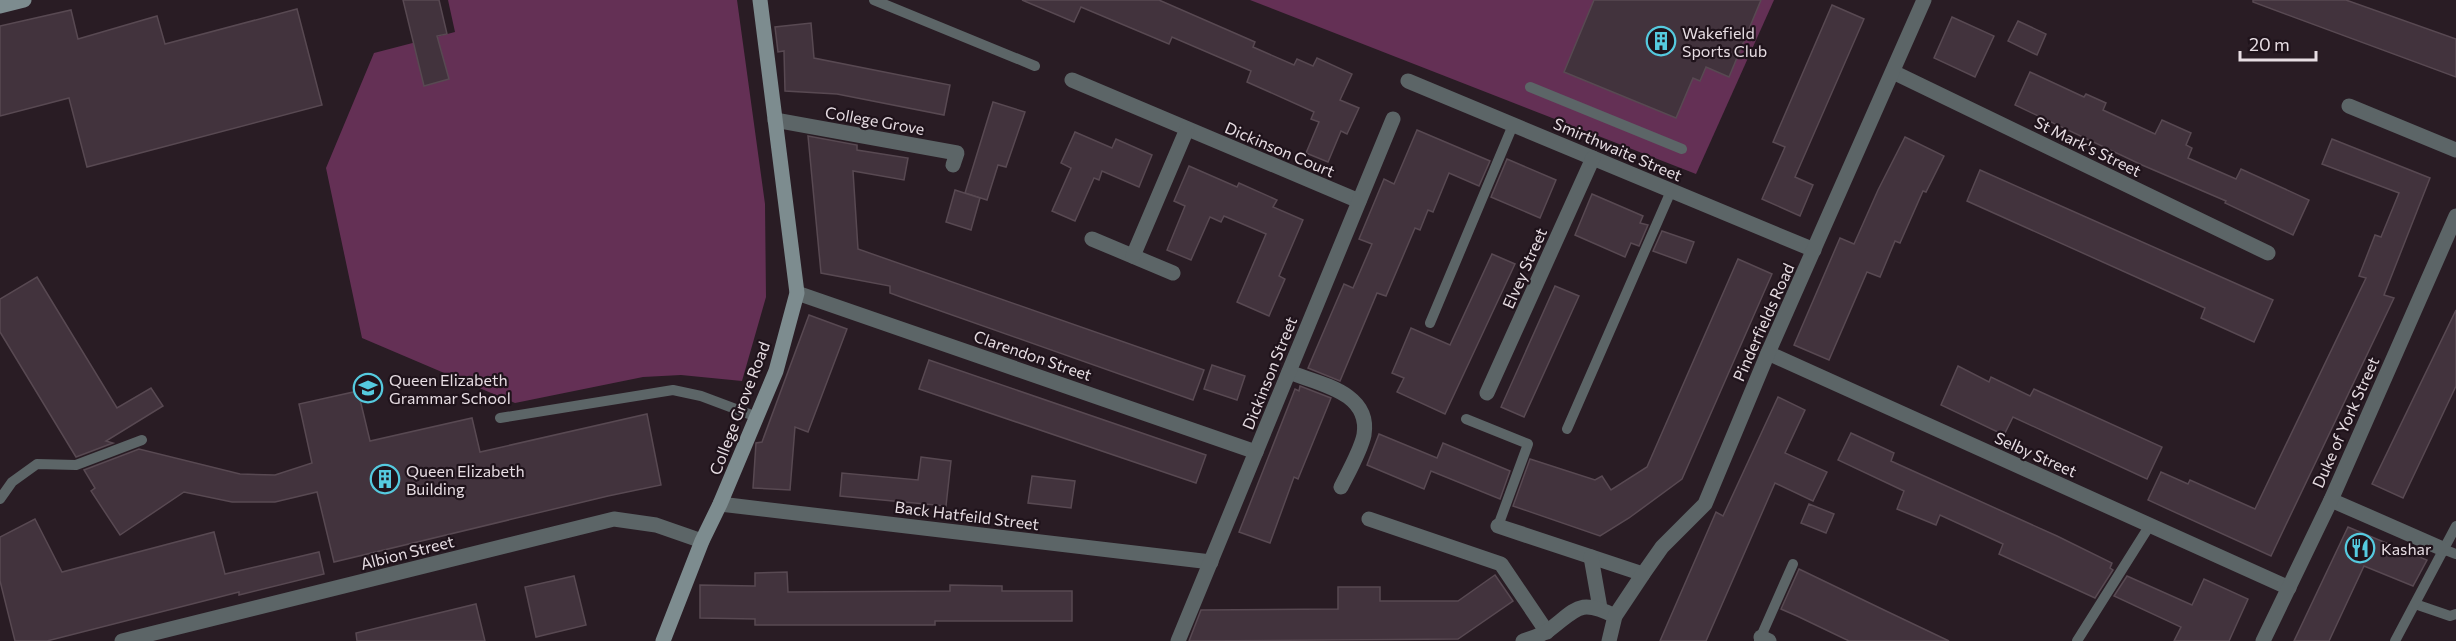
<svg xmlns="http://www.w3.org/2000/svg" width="2456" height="641" font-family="Commissioner,sans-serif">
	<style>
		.green { fill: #643055 }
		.building { fill: #42333d; stroke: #584952; stroke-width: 1.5 }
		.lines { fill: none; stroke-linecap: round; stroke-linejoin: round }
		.lane { stroke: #5c6567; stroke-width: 10 }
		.street { stroke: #5c6567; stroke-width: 15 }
		.secondary { stroke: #7d8c8f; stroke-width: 15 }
		.labels { text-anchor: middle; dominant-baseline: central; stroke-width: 4.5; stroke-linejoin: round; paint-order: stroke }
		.poi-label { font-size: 16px; fill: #e7dde3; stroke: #1f131b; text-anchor: start }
		.street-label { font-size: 16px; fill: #e7dde3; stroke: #1f131b }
	</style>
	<rect width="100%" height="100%" fill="#291c24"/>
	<g class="green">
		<polygon points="448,0 737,0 765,204 766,297 742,381 681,375 643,377 515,403 362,338 326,168 374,53 455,32"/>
		<polygon points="1250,0 1774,0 1696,174"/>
	</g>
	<g class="building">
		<polygon points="403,0 439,0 447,34 437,36 449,79 424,86"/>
		<polygon points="1022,0 1159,0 1255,42 1253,47 1294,65 1297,59 1313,66 1317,58 1352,74 1340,100 1359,108 1347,134 1341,131 1328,162 1306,153 1319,122 1311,119 1314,112 1247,82 1251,71 1172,37 1169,44 1081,7 1074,22"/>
		<polygon points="1594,0 1761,0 1729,77 1706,67 1700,81 1693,78 1676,118 1564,72"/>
		<polygon points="2253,0 2346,0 2456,39 2456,77 2253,2"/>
		<polygon points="1832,5 1864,19 1795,177 1813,185 1800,216 1762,199 1785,147 1773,142"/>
		<polygon points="297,9 322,105 87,167 69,98 0,116 0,26 71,10 78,39 157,16 165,44"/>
		<polygon points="1952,17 1994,36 1975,77 1934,58"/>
		<polygon points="2018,21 2046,34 2037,55 2008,41"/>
		<polygon points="811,23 814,58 950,85 944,115 837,94 785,91 784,51 778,52 775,27"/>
		<polygon points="2030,72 2084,97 2086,94 2106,103 2103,110 2155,134 2162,120 2191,133 2186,145 2192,148 2188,158 2236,179 2241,169 2309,200 2293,235 2225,203 2226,201 2142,165 2015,105"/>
		<polygon points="993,102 1025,112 1006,167 998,165 987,200 965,193"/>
		<polygon points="1417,130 1490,161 1479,186 1449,173 1433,212 1428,210 1420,230 1415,228 1386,296 1377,293 1340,381 1308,368 1344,284 1353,288 1372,244 1359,239 1384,179 1394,184"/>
		<polygon points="1075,132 1112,148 1116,139 1152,155 1139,187 1102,171 1099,180 1094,178 1075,221 1052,211 1071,168 1061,163"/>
		<polygon points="808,136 857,145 857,150 908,158 904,180 853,171 858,249 1204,370 1193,400 901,297 890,293 890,286 821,273"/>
		<polygon points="1905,137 1944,156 1926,192 1923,191 1900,243 1895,241 1880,277 1867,272 1829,360 1794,345 1840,238 1854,244 1878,190"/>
		<polygon points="2332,139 2430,178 2384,295 2394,298 2271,556 2148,500 2161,472 2188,484 2190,480 2255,509 2366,278 2359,276 2375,235 2381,237 2399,193 2322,164"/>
		<polygon points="1507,159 1556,180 1540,218 1491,197"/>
		<polygon points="1189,166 1237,187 1239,183 1277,200 1273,207 1303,220 1279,276 1285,279 1269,316 1237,302 1266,234 1224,216 1221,222 1210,217 1191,260 1167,250 1185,206 1174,201"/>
		<polygon points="1980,170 2273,300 2254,342 2201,318 2205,308 1967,201"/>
		<polygon points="955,190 980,198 971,230 946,222"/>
		<polygon points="1592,194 1643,216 1640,223 1648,225 1639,246 1631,243 1625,257 1575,235"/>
		<polygon points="1662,231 1694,242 1686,263 1653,251"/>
		<polygon points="1492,254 1515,264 1445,414 1397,392 1404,378 1392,373 1411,328 1450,345"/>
		<polygon points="1738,259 1772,274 1682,479 1629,518 1600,536 1513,506 1530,459 1595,480 1602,476 1611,490 1647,467"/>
		<polygon points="37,277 117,408 151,388 163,406 106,441 113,443 76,457 0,332 0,299"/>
		<polygon points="1555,286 1579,296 1524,417 1501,407"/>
		<polygon points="2456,310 2456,386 2403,498 2372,484"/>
		<polygon points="809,315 847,329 808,432 795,427 790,490 753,488 756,443 762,442"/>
		<polygon points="929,360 1206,455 1196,483 919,389"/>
		<polygon points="1212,365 1245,376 1237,400 1204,389"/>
		<polygon points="1958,366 1989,382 1991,377 2030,396 2034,389 2162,447 2147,479 2013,417 2004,435 1941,405"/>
		<polygon points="1300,386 1331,398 1298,479 1294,477 1270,543 1239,532 1295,389 1299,391"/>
		<polygon points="358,391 370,441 472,418 480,452 647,414 661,485 608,496 334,562 317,492 275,502 232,502 184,492 120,535 91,491 95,488 84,470 139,449 240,474 275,475 312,463 299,404"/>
		<polygon points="1778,397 1805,410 1785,453 1827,472 1813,501 1775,483 1706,641 1660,641 1716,512 1723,516"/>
		<polygon points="1851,433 1894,453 1891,461 2057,536 2112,563 2110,568 2113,570 2095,598 1999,554 2003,544 1940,515 1936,525 1897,509 1904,491 1838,460"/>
		<polygon points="1379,434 1437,458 1443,443 1510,471 1500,499 1431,471 1424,489 1367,465"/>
		<polygon points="921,457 951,461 946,506 840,496 842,473 918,480"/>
		<polygon points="1032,476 1075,481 1071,508 1028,503"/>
		<polygon points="1809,504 1834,514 1826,533 1801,523"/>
		<polygon points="35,519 62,572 214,532 225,574 319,552 324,574 239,595 239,592 47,641 15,641 0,581 0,537"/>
		<polygon points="2348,527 2427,560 2413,586 2364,566 2329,641 2294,641"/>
		<polygon points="1799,569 1884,610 1949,641 1849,641 1797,616 1781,609"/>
		<polygon points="787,572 788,592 950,591 950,585 1002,586 1002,591 1072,591 1072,621 935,621 935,625 755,625 755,619 700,618 700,585 755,586 755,573"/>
		<polygon points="1495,575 1513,601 1458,639 1189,641 1201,610 1338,609 1338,587 1380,587 1380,601 1458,601"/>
		<polygon points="574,576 586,625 536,637 525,587"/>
		<polygon points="2127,576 2192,605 2204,579 2248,599 2229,641 2174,641 2181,627 2114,596"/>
		<polygon points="476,604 485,641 357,641 356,633"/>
	</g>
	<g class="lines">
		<g class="lane">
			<polyline points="874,0 1035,66"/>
			<polyline points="1530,87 1682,149"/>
			<polyline points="1430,323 1513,125"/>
			<polyline points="500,418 673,390 701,396 757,417"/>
			<polyline points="1466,419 1528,444 1498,526"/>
			<polyline points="1567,429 1671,191"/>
			<polyline points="0,499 12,482 37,464 76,465 142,440"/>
			<polyline points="2443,549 2456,554"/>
			<polyline points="2415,604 2450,616 2456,614"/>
			<polyline points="1759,641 1793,564"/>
			<polyline points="2077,641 2150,525"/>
			<polyline points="2395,641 2456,526"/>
		</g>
		<g class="street">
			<polyline points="1893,72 2268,253"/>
			<polyline points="1072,80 1359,201"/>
			<polyline points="1408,81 1814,250"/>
			<polyline points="2349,106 2456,150"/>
			<polyline points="775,120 957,153 953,165"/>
			<polyline points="1092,239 1173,273"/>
			<polyline points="1133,256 1187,129"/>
			<polyline points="797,293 1256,452"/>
			<polyline points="1768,353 2289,588"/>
			<path d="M1289,372C1319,384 1371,392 1364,435C1361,450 1348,473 1341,487"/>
			<polyline points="1487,393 1593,158"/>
			<polyline points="2331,500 2443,549"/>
			<polyline points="720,504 1211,562"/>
			<polyline points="1369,519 1501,564 1547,632"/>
			<polyline points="1498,526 1643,574"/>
			<polyline points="1591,557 1600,608"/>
			<polyline points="1761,637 1769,641"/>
			<polyline points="122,641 614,519 656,525 702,541"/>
			<polyline points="1178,641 1393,119"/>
			<path d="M1523,641C1532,638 1542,635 1549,630C1577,609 1579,598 1615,616"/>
			<polyline points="1609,641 1615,616 1643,574 1662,547 1705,504 1768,353 1924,0"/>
			<polyline points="2263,641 2331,500 2456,216"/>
		</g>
		<g class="secondary">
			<polyline points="0,6 24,0"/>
			<polyline points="663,641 702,541 720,504 776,371 797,293 760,0"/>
		</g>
	</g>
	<defs>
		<g id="building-ring" transform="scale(1.5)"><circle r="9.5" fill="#1f131b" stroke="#55cadf" stroke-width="1.5"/><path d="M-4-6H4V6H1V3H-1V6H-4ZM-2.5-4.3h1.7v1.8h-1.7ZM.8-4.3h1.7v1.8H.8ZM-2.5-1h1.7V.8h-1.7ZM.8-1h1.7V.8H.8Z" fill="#55cadf"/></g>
		<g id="school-ring" transform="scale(1.5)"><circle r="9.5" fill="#1f131b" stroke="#55cadf" stroke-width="1.5"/><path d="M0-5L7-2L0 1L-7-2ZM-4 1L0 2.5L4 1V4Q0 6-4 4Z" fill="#55cadf"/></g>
		<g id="restaurant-ring" transform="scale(1.5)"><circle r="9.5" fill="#1f131b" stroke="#55cadf" stroke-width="1.5"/><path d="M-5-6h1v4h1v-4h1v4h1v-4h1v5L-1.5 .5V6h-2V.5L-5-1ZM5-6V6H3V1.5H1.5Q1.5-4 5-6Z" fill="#55cadf"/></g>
	</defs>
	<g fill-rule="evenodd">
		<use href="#building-ring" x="1661" y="41"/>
		<use href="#school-ring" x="368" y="388"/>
		<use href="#building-ring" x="385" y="479"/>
		<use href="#restaurant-ring" x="2360" y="548"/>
	</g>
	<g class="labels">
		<g class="poi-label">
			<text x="1682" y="32">Wakefield<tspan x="1682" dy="18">Sports Club</tspan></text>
			<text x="389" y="379">Queen Elizabeth<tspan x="389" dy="18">Grammar School</tspan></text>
			<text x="406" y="470">Queen Elizabeth<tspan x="406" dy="18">Building</tspan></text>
			<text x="2381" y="548">Kashar</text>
		</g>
		<g class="street-label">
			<text transform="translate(875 120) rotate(10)">College Grove</text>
			<text transform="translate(2088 146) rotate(26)">St Mark's Street</text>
			<text transform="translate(1280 149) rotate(23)">Dickinson Court</text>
			<text transform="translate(1618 149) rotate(23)">Smirthwaite Street</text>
			<text transform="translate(1524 268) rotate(-66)">Elvey Street</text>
			<text transform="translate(1763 322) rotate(-66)">Pinderfields Road</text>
			<text transform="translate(1033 355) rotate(19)">Clarendon Street</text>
			<text transform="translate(1269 373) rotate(-68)">Dickinson Street</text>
			<text transform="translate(739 408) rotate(-69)">College Grove Road</text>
			<text transform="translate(2345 422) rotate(-66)">Duke of York Street</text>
			<text transform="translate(2036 454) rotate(24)">Selby Street</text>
			<text transform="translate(967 515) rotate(7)">Back Hatfeild Street</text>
			<text transform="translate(407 552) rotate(-14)">Albion Street</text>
		</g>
	</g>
	<path d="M2240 51v9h76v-9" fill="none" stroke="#e7dde3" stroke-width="3"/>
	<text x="2249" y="51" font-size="18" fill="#e7dde3" stroke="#1f131b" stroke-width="4.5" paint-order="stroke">20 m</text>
</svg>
